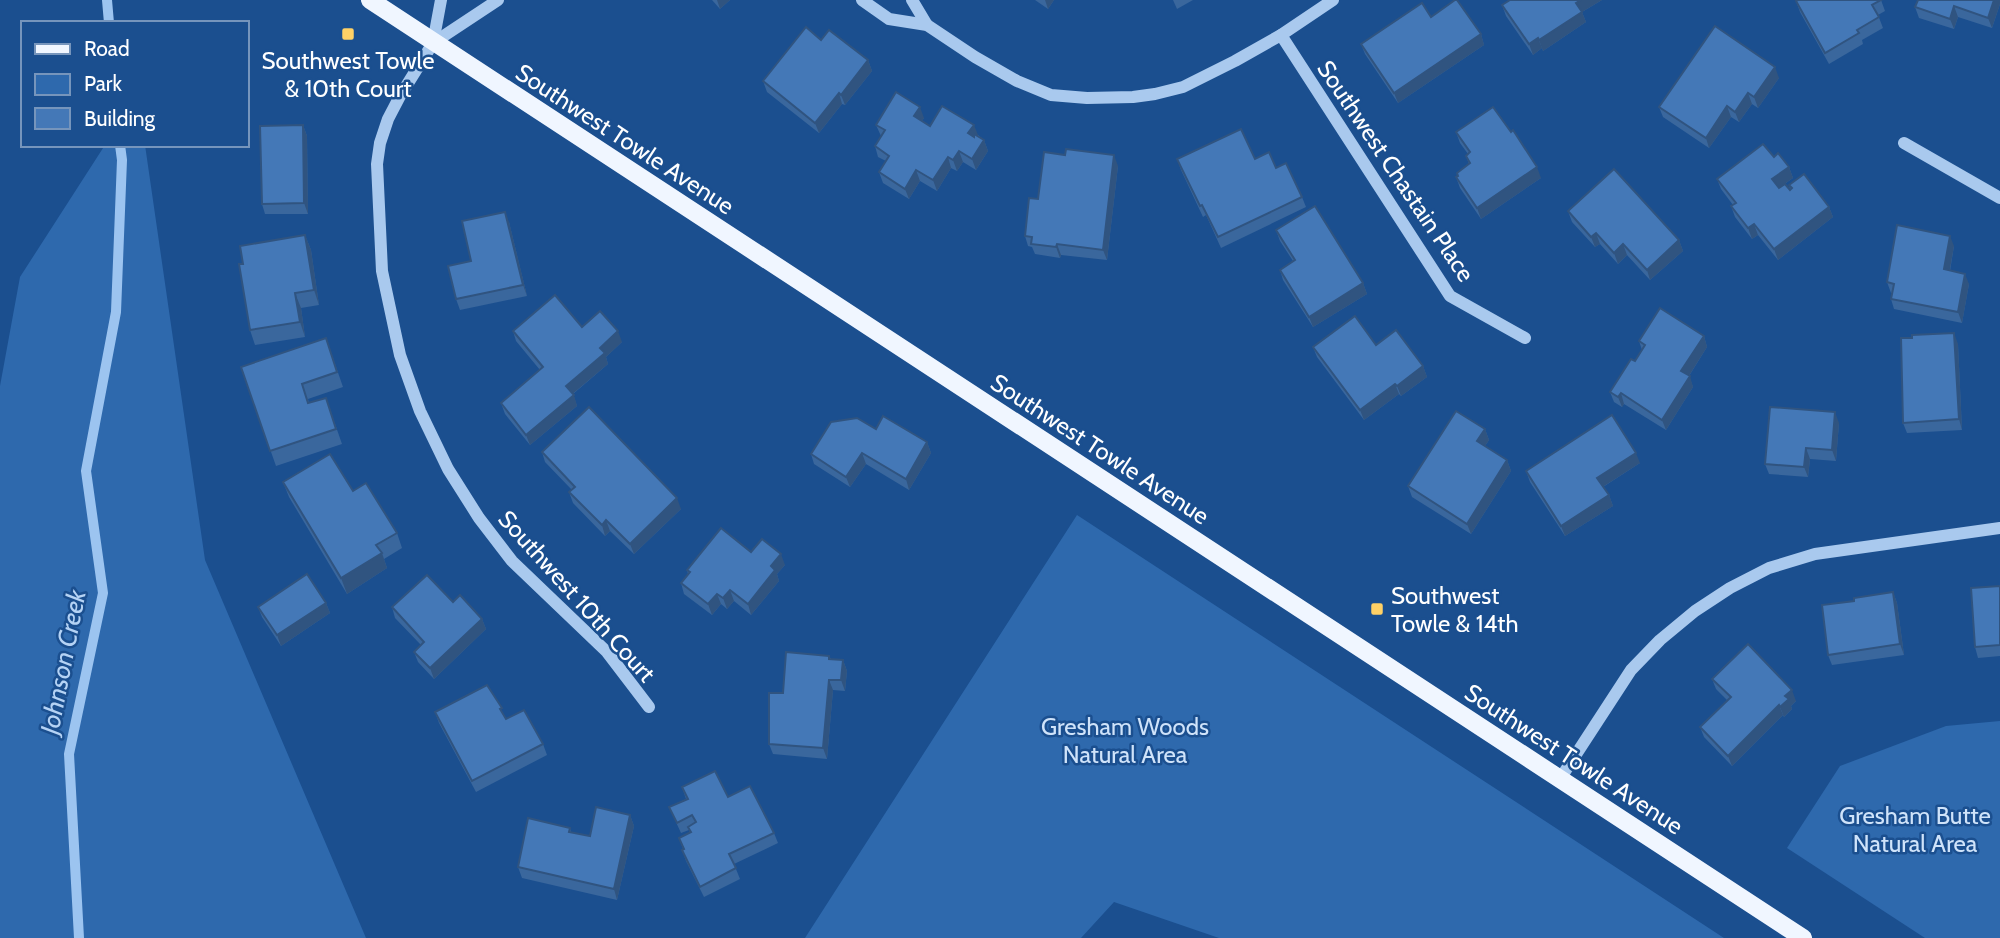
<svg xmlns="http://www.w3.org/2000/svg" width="2000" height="938" font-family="Cabin,sans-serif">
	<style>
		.green { fill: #2e69ad }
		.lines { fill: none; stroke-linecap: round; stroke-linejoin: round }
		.stream { stroke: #9cc4f0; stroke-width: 10 }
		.minor { stroke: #a9c9ee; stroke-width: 12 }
		.major { stroke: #f0f6ff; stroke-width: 18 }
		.wall { fill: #3a679d }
		.shaded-wall { fill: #305480 }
		.building { fill: #4478b7; stroke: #305480; stroke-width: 2 }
		.poi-dot { fill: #ffd166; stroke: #1b4f8f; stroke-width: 2.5 }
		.labels { text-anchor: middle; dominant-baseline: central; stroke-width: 5; stroke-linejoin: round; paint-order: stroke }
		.poi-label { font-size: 24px; fill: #fff; stroke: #1b4f8f }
		.street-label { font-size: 24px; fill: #fff; stroke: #1b4f8f }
		.park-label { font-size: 24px; fill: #cfe3fa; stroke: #1b4f8f }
		.water-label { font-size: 26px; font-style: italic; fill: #b5d3f5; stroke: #1b4f8f }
	</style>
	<rect width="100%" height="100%" fill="#1b4f8f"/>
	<g class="green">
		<polygon points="105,145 145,145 205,560 366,938 0,938 0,386 20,277"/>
		<polygon points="1077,515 1724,938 1219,938 1114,902 1081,938 805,938"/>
		<polygon points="2000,721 2000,938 1925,938 1787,848 1840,766 1946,726"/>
	</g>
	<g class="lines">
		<g class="stream">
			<polyline points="107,0 109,23"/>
			<polyline points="79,938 69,754 103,593 86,471 116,312 122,160 120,145"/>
		</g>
		<g class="minor">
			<polyline points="441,0 433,43 400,96 388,119 380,143 377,164 382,271 400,355 420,411 448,469 479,518 512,561 607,652 649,707"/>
			<polyline points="862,0 889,19 927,25 975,57 1017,81 1051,95 1087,98 1133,97 1155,94 1183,87 1235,61 1281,35 1333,0"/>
			<polyline points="912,0 927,25"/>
			<polyline points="1281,35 1450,296 1525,338"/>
			<polyline points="433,43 498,0"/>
			<polyline points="1904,143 2000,198"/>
			<polyline points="1560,779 1631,670 1660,640 1695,611 1730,588 1769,568 1815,554 2000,528"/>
		</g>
		<polyline class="major" points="370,0 1803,938"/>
	</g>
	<g class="wall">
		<polygon points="712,0 730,0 720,9"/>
		<polygon points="1035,0 1054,0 1048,9"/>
		<polygon points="1173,0 1193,0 1177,9"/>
		<polygon points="1510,0 1602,0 1582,12 1586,22 1543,51 1542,48 1533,55 1506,16 1502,5"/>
		<polygon points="1881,0 1885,11 1878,15 1883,28 1862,40 1863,44 1829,64 1800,12 1796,1"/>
		<polygon points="2000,0 2000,4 1992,28 1958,17 1954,29 1919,18 1915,7"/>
		<polygon points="1431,17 1481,34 1484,45 1398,103 1365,54 1361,44"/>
		<polygon points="821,40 868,60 872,71 845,105 842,104 819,133 767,92 763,81"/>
		<polygon points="1779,78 1758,108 1752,104 1739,122 1731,117 1709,148 1663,117 1659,107"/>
		<polygon points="924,118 922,121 930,126 978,135 984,140 988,151 976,170 963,162 957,171 951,168 937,191 920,181 909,199 883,183 879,172 886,161 878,157 875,146 881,136 876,125"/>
		<polygon points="303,125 307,136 308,214 265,214 262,204"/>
		<polygon points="1456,132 1541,178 1481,219 1460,188 1456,177 1469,164 1466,156 1468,154 1460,143"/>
		<polygon points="1774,157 1789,167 1793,178 1779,188 1790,190 1789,185 1829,207 1833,217 1778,260 1758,235 1752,239 1735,217 1731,206 1733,205 1721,189 1717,179"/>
		<polygon points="1177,159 1255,159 1276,168 1302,197 1306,207 1221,248 1206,215 1203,217 1181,170"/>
		<polygon points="1118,166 1107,260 1061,255 1060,258 1035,254 1032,247 1028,246 1025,236 1038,199"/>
		<polygon points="1568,211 1679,240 1683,251 1650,280 1627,255 1618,264 1600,244 1595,247 1572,222"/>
		<polygon points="509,222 527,296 460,310 456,299 471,261"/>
		<polygon points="1276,230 1363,283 1367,294 1313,327 1283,280 1280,270 1293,261 1280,241"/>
		<polygon points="305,235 311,250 319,305 301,308 305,337 255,345 250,330 243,264"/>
		<polygon points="1954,246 1950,271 1969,284 1962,323 1894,309 1891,299 1892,293 1891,293 1887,282"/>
		<polygon points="582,327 622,342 606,357 608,364 573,394 577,406 530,445 505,414 501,403 540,370 516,341 513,331"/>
		<polygon points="1704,336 1707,347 1689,376 1693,387 1666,430 1624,404 1622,407 1614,402 1610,392 1635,361 1642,350 1639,341"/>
		<polygon points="326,338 343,387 308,399 309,403 326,398 342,444 276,466 241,367"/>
		<polygon points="1912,338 1958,344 1962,430 1907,433 1903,423"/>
		<polygon points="1376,345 1423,366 1427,377 1401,396 1399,394 1364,420 1317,357 1313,347"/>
		<polygon points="1839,423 1836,461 1810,459 1808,477 1769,474 1765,464"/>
		<polygon points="1485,429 1489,440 1485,446 1507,460 1511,471 1471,534 1412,497 1408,486"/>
		<polygon points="927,442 931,453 909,490 866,464 850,487 814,464 811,454"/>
		<polygon points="542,452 681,509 634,554 610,531 605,536 573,503 569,492 572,490 545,462"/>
		<polygon points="1640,463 1603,487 1609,495 1613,506 1565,536 1530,482 1526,471"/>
		<polygon points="283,482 397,533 402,548 384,559 387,568 347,594 289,497"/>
		<polygon points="751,552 785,565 777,574 779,581 751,615 734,601 727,609 721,604 712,615 684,594 681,583 688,574 687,570"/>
		<polygon points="2000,586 2000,656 1978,658 1975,647"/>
		<polygon points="1893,592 1897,603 1904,655 1832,665 1828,655 1854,601"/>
		<polygon points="453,602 482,619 486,629 434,679 418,662 414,652 421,645 395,618 392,607"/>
		<polygon points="326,603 330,613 281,646 262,617 258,607"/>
		<polygon points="829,656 831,659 843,660 847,671 845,691 833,690 827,759 773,754 769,744 783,693"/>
		<polygon points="1712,679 1796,701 1791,706 1792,709 1784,717 1783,715 1732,766 1704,737 1700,727 1727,700 1716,689"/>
		<polygon points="435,712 506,719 543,744 547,755 476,792 439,723"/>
		<polygon points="682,787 728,797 774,833 778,843 734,864 740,879 704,897 686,861 682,850 683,849 679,838 690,833 689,830 681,833 669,807 686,799"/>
		<polygon points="630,815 634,826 617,900 522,878 518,867 570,828 571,832 590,836"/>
	</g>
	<g class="shaded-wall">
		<polygon points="717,0 730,0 720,9"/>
		<polygon points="1045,0 1054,0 1048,9"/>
		<polygon points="1581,0 1602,0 1582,12 1586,22 1543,51 1539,40 1576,3"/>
		<polygon points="1994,0 2000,0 2000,4 1992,28 1988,18"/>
		<polygon points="1954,6 1958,17 1954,29 1950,19"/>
		<polygon points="1481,34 1484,45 1398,103 1394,93"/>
		<polygon points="1538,38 1542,48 1533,55 1529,44"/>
		<polygon points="868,60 872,71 845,105 841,95"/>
		<polygon points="1775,67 1779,78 1758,108 1754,97"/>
		<polygon points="839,93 842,104 819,133 815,123"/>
		<polygon points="1748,93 1752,104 1739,122 1735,112"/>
		<polygon points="1727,106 1731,117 1709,148 1706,138"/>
		<polygon points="920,107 924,118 918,127 914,116"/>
		<polygon points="303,125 307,136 308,214 304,203"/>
		<polygon points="974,125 978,135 972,144 968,133"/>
		<polygon points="984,140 988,151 976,170 972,159"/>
		<polygon points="959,151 963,162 957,171 953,160"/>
		<polygon points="1114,155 1118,166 1107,260 1103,250"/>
		<polygon points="948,157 951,168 937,191 933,180"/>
		<polygon points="1537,167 1541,178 1481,219 1477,208"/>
		<polygon points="1789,167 1793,178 1776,190 1772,179"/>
		<polygon points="916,170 920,181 909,199 905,189"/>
		<polygon points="1829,207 1833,217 1778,260 1774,249"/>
		<polygon points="505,212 509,222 527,296 523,285"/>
		<polygon points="1754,224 1758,235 1752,239 1748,228"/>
		<polygon points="1596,233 1600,244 1595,247 1591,237"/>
		<polygon points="305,235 311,250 319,305 314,290"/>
		<polygon points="1950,236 1954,246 1948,280 1944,269"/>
		<polygon points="1679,240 1683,251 1650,280 1647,270"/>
		<polygon points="1057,244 1061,255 1060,258 1056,247"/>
		<polygon points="1623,244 1627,255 1618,264 1614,253"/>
		<polygon points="1965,274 1969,284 1962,323 1958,312"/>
		<polygon points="1363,283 1367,294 1313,327 1309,317"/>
		<polygon points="295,293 301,308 305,337 300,322"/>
		<polygon points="618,331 622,342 606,357 608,364 570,396 566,386 600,348"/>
		<polygon points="1954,333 1958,344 1962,430 1959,419"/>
		<polygon points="1704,336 1707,347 1685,382 1681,371"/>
		<polygon points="1423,366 1427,377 1401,396 1397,386"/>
		<polygon points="1690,376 1693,387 1666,430 1662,420"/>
		<polygon points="1395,384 1399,394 1364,420 1360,410"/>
		<polygon points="1621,393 1624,404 1622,407 1618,397"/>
		<polygon points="574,395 577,406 530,445 526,435"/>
		<polygon points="1835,412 1839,423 1836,461 1832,450"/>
		<polygon points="1485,429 1489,440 1481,452 1477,441"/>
		<polygon points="927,442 931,453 909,490 906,479"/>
		<polygon points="1806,448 1810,459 1808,477 1804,467"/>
		<polygon points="862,453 866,464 850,487 846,477"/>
		<polygon points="1636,453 1640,463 1601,488 1597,478"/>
		<polygon points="1507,460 1511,471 1471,534 1467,524"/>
		<polygon points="1609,495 1613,506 1565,536 1561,526"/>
		<polygon points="677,498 681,509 634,554 630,544"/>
		<polygon points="606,520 610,531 605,536 602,525"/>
		<polygon points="382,553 387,568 347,594 341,578"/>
		<polygon points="781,554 785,565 777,574 779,581 751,615 748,604 771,566"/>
		<polygon points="730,590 734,601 727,609 723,598"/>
		<polygon points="1893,592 1897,603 1904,655 1900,644"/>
		<polygon points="717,594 721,604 712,615 708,604"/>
		<polygon points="326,603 330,613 281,646 277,635"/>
		<polygon points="482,619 486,629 434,679 430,668"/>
		<polygon points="843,660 847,671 845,691 841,680"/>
		<polygon points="829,680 833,690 827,759 823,748"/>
		<polygon points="1792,690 1796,701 1791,706 1792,709 1784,717 1780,707 1785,696"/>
		<polygon points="1779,705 1783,715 1732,766 1728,756"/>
		<polygon points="630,815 634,826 617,900 614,889"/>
	</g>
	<g class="building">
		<polygon points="1455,0 1457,0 1481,34 1394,93 1361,44 1422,3 1431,17"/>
		<polygon points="1510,0 1581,0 1576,3 1582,12 1539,40 1538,38 1529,44 1502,5"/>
		<polygon points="1798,0 1881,0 1872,5 1879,17 1857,30 1859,33 1825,53 1796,1"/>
		<polygon points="1918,0 1994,0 1988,18 1954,6 1950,19 1915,7"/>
		<polygon points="1715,26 1775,67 1754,97 1748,93 1735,112 1727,106 1706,138 1659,107"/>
		<polygon points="806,27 821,40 829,30 868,60 841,95 839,93 815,123 763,81"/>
		<polygon points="896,92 920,107 914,116 930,126 942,106 974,125 968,133 974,137 974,134 984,140 972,159 959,151 953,160 948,157 933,180 916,170 905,189 879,172 889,156 875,146 885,130 876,125"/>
		<polygon points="1493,107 1511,132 1513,130 1537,167 1477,208 1456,177 1458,176 1457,173 1470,163 1466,156 1470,152 1456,132"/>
		<polygon points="303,125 304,203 262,204 260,126"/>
		<polygon points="1241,129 1255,159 1269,152 1276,168 1286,163 1302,197 1218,237 1202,205 1200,206 1177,159"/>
		<polygon points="1763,144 1774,157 1778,153 1789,167 1772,179 1779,188 1785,184 1790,190 1792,188 1789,185 1804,174 1829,207 1774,249 1754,224 1748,228 1731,206 1736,203 1717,179"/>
		<polygon points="1066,149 1114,155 1103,250 1057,244 1056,247 1031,244 1032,237 1025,236 1029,198 1038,199 1044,152 1065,155"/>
		<polygon points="1614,169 1679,240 1647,270 1623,244 1614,253 1596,233 1591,237 1568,211"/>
		<polygon points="1315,206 1363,283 1309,317 1280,270 1295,260 1276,230"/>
		<polygon points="505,212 523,285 456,299 448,266 471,261 462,221"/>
		<polygon points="1897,225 1950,236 1944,269 1965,274 1958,312 1891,299 1894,284 1887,282"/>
		<polygon points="305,235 314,290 295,293 300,322 250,330 239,264 243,264 240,246"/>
		<polygon points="555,295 582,327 600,311 618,331 600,348 605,353 566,386 574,395 526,435 501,403 543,367 513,331"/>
		<polygon points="1660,308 1704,336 1681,371 1690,376 1662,420 1621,393 1618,397 1610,392 1631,359 1635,361 1645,345 1639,341"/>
		<polygon points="1355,316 1376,345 1396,330 1423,366 1397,386 1395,384 1360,410 1313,347"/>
		<polygon points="1954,333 1959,419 1903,423 1901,338 1912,338 1912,335"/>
		<polygon points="326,338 337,372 302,384 308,403 326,398 336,429 270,451 241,367"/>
		<polygon points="589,407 677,498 630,544 606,520 602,525 569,492 575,487 542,452"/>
		<polygon points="1770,407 1835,412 1832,450 1806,448 1804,467 1765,464"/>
		<polygon points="1456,411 1485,429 1477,441 1507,460 1467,524 1408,486"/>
		<polygon points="1612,415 1636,453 1597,478 1609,495 1561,526 1526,471"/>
		<polygon points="883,416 927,442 906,479 862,453 846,477 811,454 831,422 857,418 876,429"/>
		<polygon points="330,454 353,491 366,483 397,533 376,545 382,553 341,578 283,482"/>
		<polygon points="721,528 751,552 762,539 781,554 771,566 775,570 748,604 730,590 723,598 717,594 708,604 681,583 690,572 687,570"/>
		<polygon points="307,574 326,603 277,635 258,607"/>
		<polygon points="427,575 453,602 460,595 482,619 430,668 414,652 424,642 392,607"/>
		<polygon points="2000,586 2000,645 1975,647 1971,588"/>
		<polygon points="1893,592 1900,644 1828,655 1822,605 1854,601 1854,598"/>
		<polygon points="1748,644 1792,690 1785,696 1789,699 1780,707 1779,705 1728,756 1700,727 1731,697 1712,679"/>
		<polygon points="786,652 829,656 829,659 843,660 841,680 829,680 823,748 769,744 769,693 783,693"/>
		<polygon points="487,685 502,708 500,709 506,719 524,710 543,744 472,781 435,712"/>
		<polygon points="715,771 728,797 750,786 774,833 729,854 736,868 700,887 682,850 684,849 679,838 691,832 688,827 696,822 692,815 677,823 669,807 688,799 682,787"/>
		<polygon points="596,807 630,815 614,889 518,867 528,818 570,828 569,832 590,836"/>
	</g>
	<g class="poi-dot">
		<rect x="341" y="27" width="14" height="14" rx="3.5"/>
		<rect x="1370" y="602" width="14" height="14" rx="3.5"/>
	</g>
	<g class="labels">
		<g class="poi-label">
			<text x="348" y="60">Southwest Towle<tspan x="348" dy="28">&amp; 10th Court</tspan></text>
			<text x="1391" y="595" text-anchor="start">Southwest<tspan x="1391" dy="28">Towle &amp; 14th</tspan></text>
		</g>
		<g class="street-label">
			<text transform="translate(625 139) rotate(33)">Southwest Towle Avenue</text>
			<text transform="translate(1396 171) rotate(56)">Southwest Chastain Place</text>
			<text transform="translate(1100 449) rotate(33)">Southwest Towle Avenue</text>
			<text transform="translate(577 596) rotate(48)">Southwest 10th Court</text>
			<text transform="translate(1574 759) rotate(33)">Southwest Towle Avenue</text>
		</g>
		<g class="park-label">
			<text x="1125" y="726">Gresham Woods<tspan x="1125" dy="28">Natural Area</tspan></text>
			<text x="1915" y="815">Gresham Butte<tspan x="1915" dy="28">Natural Area</tspan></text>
		</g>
		<g class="water-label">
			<text transform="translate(63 662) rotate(-79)">Johnson Creek</text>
		</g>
	</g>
	<rect x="21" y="21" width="228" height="126" fill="#1b4f8f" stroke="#7695bc" stroke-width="2"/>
	<rect x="35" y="44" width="35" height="10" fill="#f0f6ff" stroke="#7695bc" stroke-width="2"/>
	<text x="84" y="56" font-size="21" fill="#ffffff">Road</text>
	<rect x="35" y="74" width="35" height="21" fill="#2e69ad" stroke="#7695bc" stroke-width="2"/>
	<text x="84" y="91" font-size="21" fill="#ffffff">Park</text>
	<rect x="35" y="108" width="35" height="21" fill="#4478b7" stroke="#7695bc" stroke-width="2"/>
	<text x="84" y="126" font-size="21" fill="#ffffff">Building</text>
</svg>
